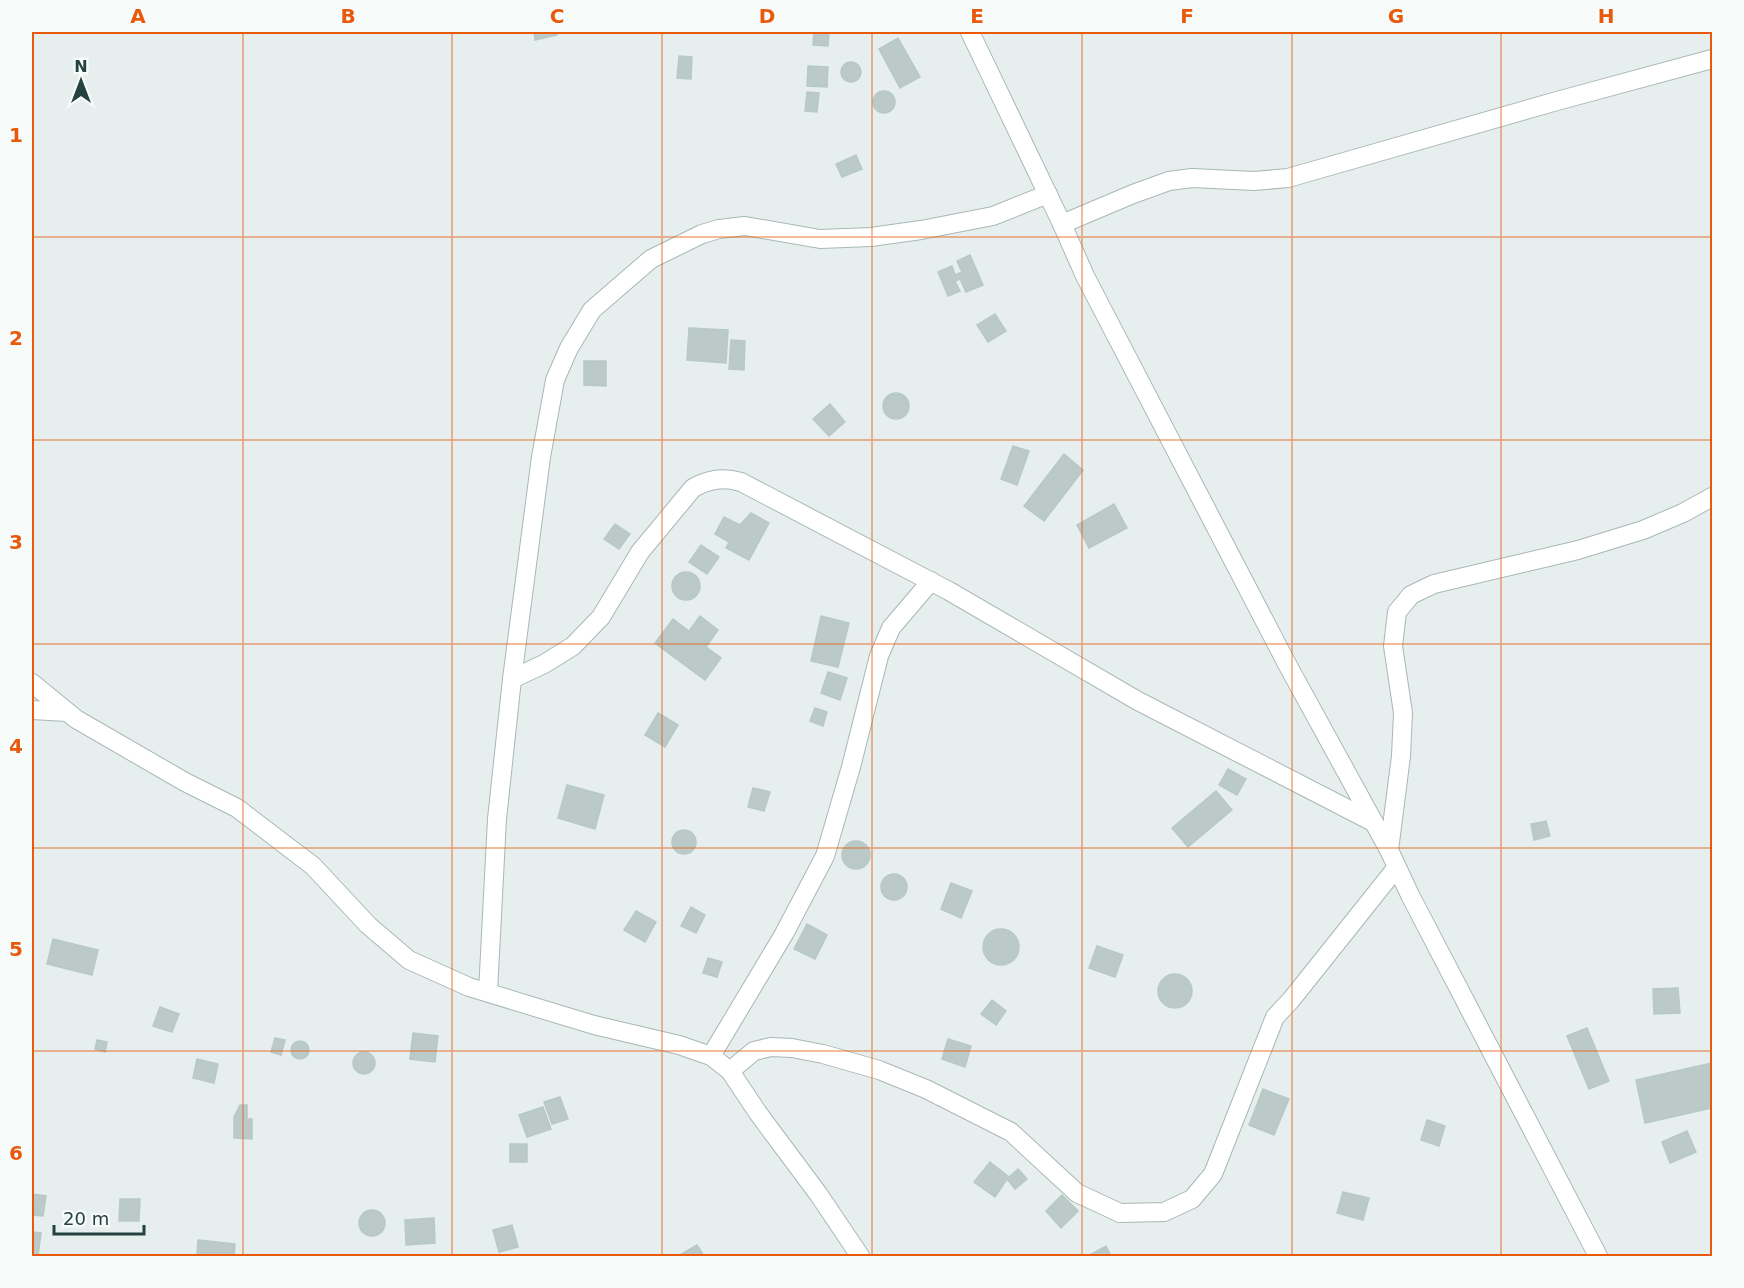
<svg xmlns="http://www.w3.org/2000/svg" width="1744" height="1288" font-family="'DejaVu Sans',sans-serif">
	<style>
		.building { fill: #bbcac6; stroke: #b7c9c5; stroke-width: 1.5 }
		.lines { fill: none; stroke-linecap: round; stroke-linejoin: round }
		.minor-casing { stroke: #a8b8b6; stroke-width: 20 }
		.minor { stroke: #fff; stroke-width: 18 }
		.grid { fill: none; stroke: #e8590c; stroke-width: 1.5; stroke-opacity: 0.55 }
		.neatline { fill: none; stroke: #e8590c; stroke-width: 2 }
		.grid-label { font-size: 20px; text-anchor: middle; font-weight: bold; fill: #e8590c }
	</style>
	<rect width="100%" height="100%" fill="#e6efed"/>
	<g class="building">
		<polygon points="534,32 557,32 557,35 535,40"/>
		<polygon points="814,32 829,32 828,46 813,45"/>
		<polygon points="898,38 920,77 900,88 879,49"/>
		<polygon points="679,56 692,57 691,79 677,78"/>
		<circle cx="851" cy="72" r="10"/>
		<polygon points="808,66 828,67 827,87 807,86"/>
		<circle cx="884" cy="102" r="11"/>
		<polygon points="807,92 819,93 817,112 805,111"/>
		<polygon points="856,155 862,169 842,177 836,164"/>
		<polygon points="970,255 983,285 966,292 960,279 955,281 960,291 948,296 938,272 952,266 955,275 962,272 957,261"/>
		<polygon points="995,314 1006,331 988,342 977,325"/>
		<polygon points="689,328 728,330 726,363 687,360"/>
		<polygon points="731,340 745,341 744,370 729,369"/>
		<polygon points="584,361 606,361 606,386 584,385"/>
		<circle cx="896" cy="406" r="13"/>
		<polygon points="830,404 845,422 829,436 813,419"/>
		<polygon points="1013,446 1029,451 1017,485 1001,479"/>
		<polygon points="1064,454 1083,470 1044,521 1024,506"/>
		<polygon points="1114,504 1127,528 1089,548 1077,525"/>
		<polygon points="751,513 769,523 749,560 726,548 729,542 715,534 724,517 740,525"/>
		<polygon points="615,524 630,534 619,549 604,539"/>
		<polygon points="701,545 719,557 707,574 689,562"/>
		<circle cx="686" cy="586" r="14"/>
		<polygon points="700,616 718,630 706,647 721,658 705,680 655,643 673,619 689,631"/>
		<polygon points="821,616 849,623 838,667 811,661"/>
		<polygon points="828,672 847,678 840,700 821,693"/>
		<polygon points="815,708 827,712 823,726 810,721"/>
		<polygon points="658,713 678,725 665,747 645,735"/>
		<polygon points="1228,769 1246,779 1237,795 1219,785"/>
		<polygon points="567,785 604,795 595,829 558,818"/>
		<polygon points="753,788 770,792 764,811 748,807"/>
		<polygon points="1216,791 1232,810 1188,847 1172,828"/>
		<polygon points="1546,821 1550,836 1534,840 1531,824"/>
		<circle cx="684" cy="842" r="12"/>
		<circle cx="856" cy="855" r="14"/>
		<circle cx="894" cy="887" r="13"/>
		<polygon points="951,883 972,891 961,918 941,909"/>
		<polygon points="691,907 705,915 696,933 681,926"/>
		<polygon points="636,911 656,922 645,942 624,930"/>
		<polygon points="807,924 827,935 815,959 794,949"/>
		<circle cx="1001" cy="947" r="18"/>
		<polygon points="53,939 98,950 92,975 47,964"/>
		<polygon points="1097,946 1123,955 1115,977 1089,968"/>
		<polygon points="708,958 722,962 717,977 703,973"/>
		<circle cx="1175" cy="991" r="17"/>
		<polygon points="1678,988 1680,1013 1654,1014 1653,989"/>
		<polygon points="992,1000 1006,1011 996,1025 981,1014"/>
		<polygon points="160,1007 179,1014 172,1032 153,1026"/>
		<polygon points="1587,1028 1609,1081 1589,1089 1567,1036"/>
		<polygon points="413,1033 438,1036 435,1062 410,1059"/>
		<polygon points="275,1038 285,1040 281,1055 271,1052"/>
		<polygon points="948,1039 971,1046 965,1067 942,1059"/>
		<polygon points="97,1040 107,1042 105,1052 95,1049"/>
		<circle cx="300" cy="1050" r="9"/>
		<circle cx="364" cy="1063" r="11"/>
		<polygon points="197,1059 218,1064 214,1083 193,1078"/>
		<polygon points="1712,1063 1712,1108 1645,1123 1636,1080"/>
		<polygon points="1263,1089 1289,1099 1274,1135 1249,1125"/>
		<polygon points="560,1097 568,1119 552,1124 544,1102"/>
		<polygon points="240,1105 247,1105 247,1119 252,1119 252,1139 234,1138 234,1117"/>
		<polygon points="543,1107 551,1129 527,1137 519,1115"/>
		<polygon points="1427,1120 1445,1126 1439,1146 1421,1140"/>
		<polygon points="1687,1131 1696,1152 1670,1163 1662,1142"/>
		<rect x="510" y="1144" width="17" height="18"/>
		<polygon points="990,1162 1009,1177 1018,1169 1027,1179 1015,1189 1007,1179 995,1197 974,1182"/>
		<polygon points="1343,1192 1369,1198 1363,1220 1337,1213"/>
		<polygon points="32,1194 46,1196 43,1216 32,1215"/>
		<polygon points="1062,1195 1078,1211 1061,1228 1046,1211"/>
		<polygon points="120,1199 140,1199 139,1221 119,1221"/>
		<circle cx="372" cy="1223" r="13"/>
		<polygon points="434,1218 435,1243 406,1245 405,1220"/>
		<polygon points="512,1225 518,1247 499,1252 493,1230"/>
		<polygon points="32,1232 41,1233 38,1256 32,1256"/>
		<polygon points="198,1240 235,1244 234,1256 197,1256"/>
		<polygon points="697,1245 704,1256 678,1256"/>
		<polygon points="1106,1246 1111,1256 1088,1256"/>
	</g>
	<g class="lines">
		<g class="minor-casing">
			<g id="minor">
				<polyline points="970,32 1062,224 1085,276 1287,664 1389,850 1410,895 1598,1256"/>
				<polyline points="1062,224 1133,194 1169,181 1192,178 1254,181 1288,178 1557,101 1712,59"/>
				<path d="M512,679L544,664L573,646L601,617L640,552L693,488C709,479 723,477 741,482L949,591L1138,701L1373,822"/>
				<polyline points="32,683 76,719 185,782 237,808 313,866 368,925 409,960 469,987 594,1025 679,1045 711,1056 730,1071 758,1113 819,1195 860,1256"/>
				<polyline points="32,710 67,712"/>
				<polyline points="1389,850 1401,756 1403,713 1393,646 1397,612 1411,595 1434,584 1578,550 1643,530 1683,513 1712,497"/>
				<polyline points="488,992 497,819 512,679 541,457 555,380 569,348 592,310 651,259 702,234 719,229 745,226 820,239 871,237 921,230 993,216 1048,194"/>
				<polyline points="711,1056 784,934 825,856 851,767 879,656 891,628 931,581"/>
				<polyline points="730,1071 754,1051 771,1047 792,1048 823,1054 879,1070 926,1089 1011,1132 1077,1193 1120,1213 1164,1212 1192,1199 1213,1174 1275,1017 1291,1000 1397,867"/>
			</g>
		</g>
		<use href="#minor" class="minor"/>
	</g>
	<path class="grid" d="M243,32V1256M452,32V1256M662,32V1256M872,32V1256M1082,32V1256M1292,32V1256M1501,32V1256M32,237H1712M32,440H1712M32,644H1712M32,848H1712M32,1051H1712"/>
	<rect width="1744" height="1288" fill="none" stroke="#f7fbfa" stroke-width="66"/>
	<g transform="translate(81 81)" stroke="#f7fbfa" stroke-width="4.5" paint-order="stroke">
	<path d="M0-4.5L10 22L0 15L-10 22Z" fill="#234240"/>
	<text y="-9" font-size="16" font-weight="bold" text-anchor="middle" fill="#234240">N</text>
	</g>
	<path d="M54 1225v9h90v-9" fill="none" stroke="#234240" stroke-width="3"/>
	<text x="63" y="1225" font-size="18" fill="#234240" stroke="#f7fbfa" stroke-width="4.5" paint-order="stroke">20 m</text>
	<rect x="33" y="33" width="1678" height="1222" class="neatline"/>
	<g class="grid-label">
		<text x="138" y="23">A</text>
		<text x="348" y="23">B</text>
		<text x="557" y="23">C</text>
		<text x="767" y="23">D</text>
		<text x="977" y="23">E</text>
		<text x="1187" y="23">F</text>
		<text x="1396" y="23">G</text>
		<text x="1606" y="23">H</text>
		<text x="16" y="142">1</text>
		<text x="16" y="345">2</text>
		<text x="16" y="549">3</text>
		<text x="16" y="753">4</text>
		<text x="16" y="956">5</text>
		<text x="16" y="1160">6</text>
	</g>
</svg>
